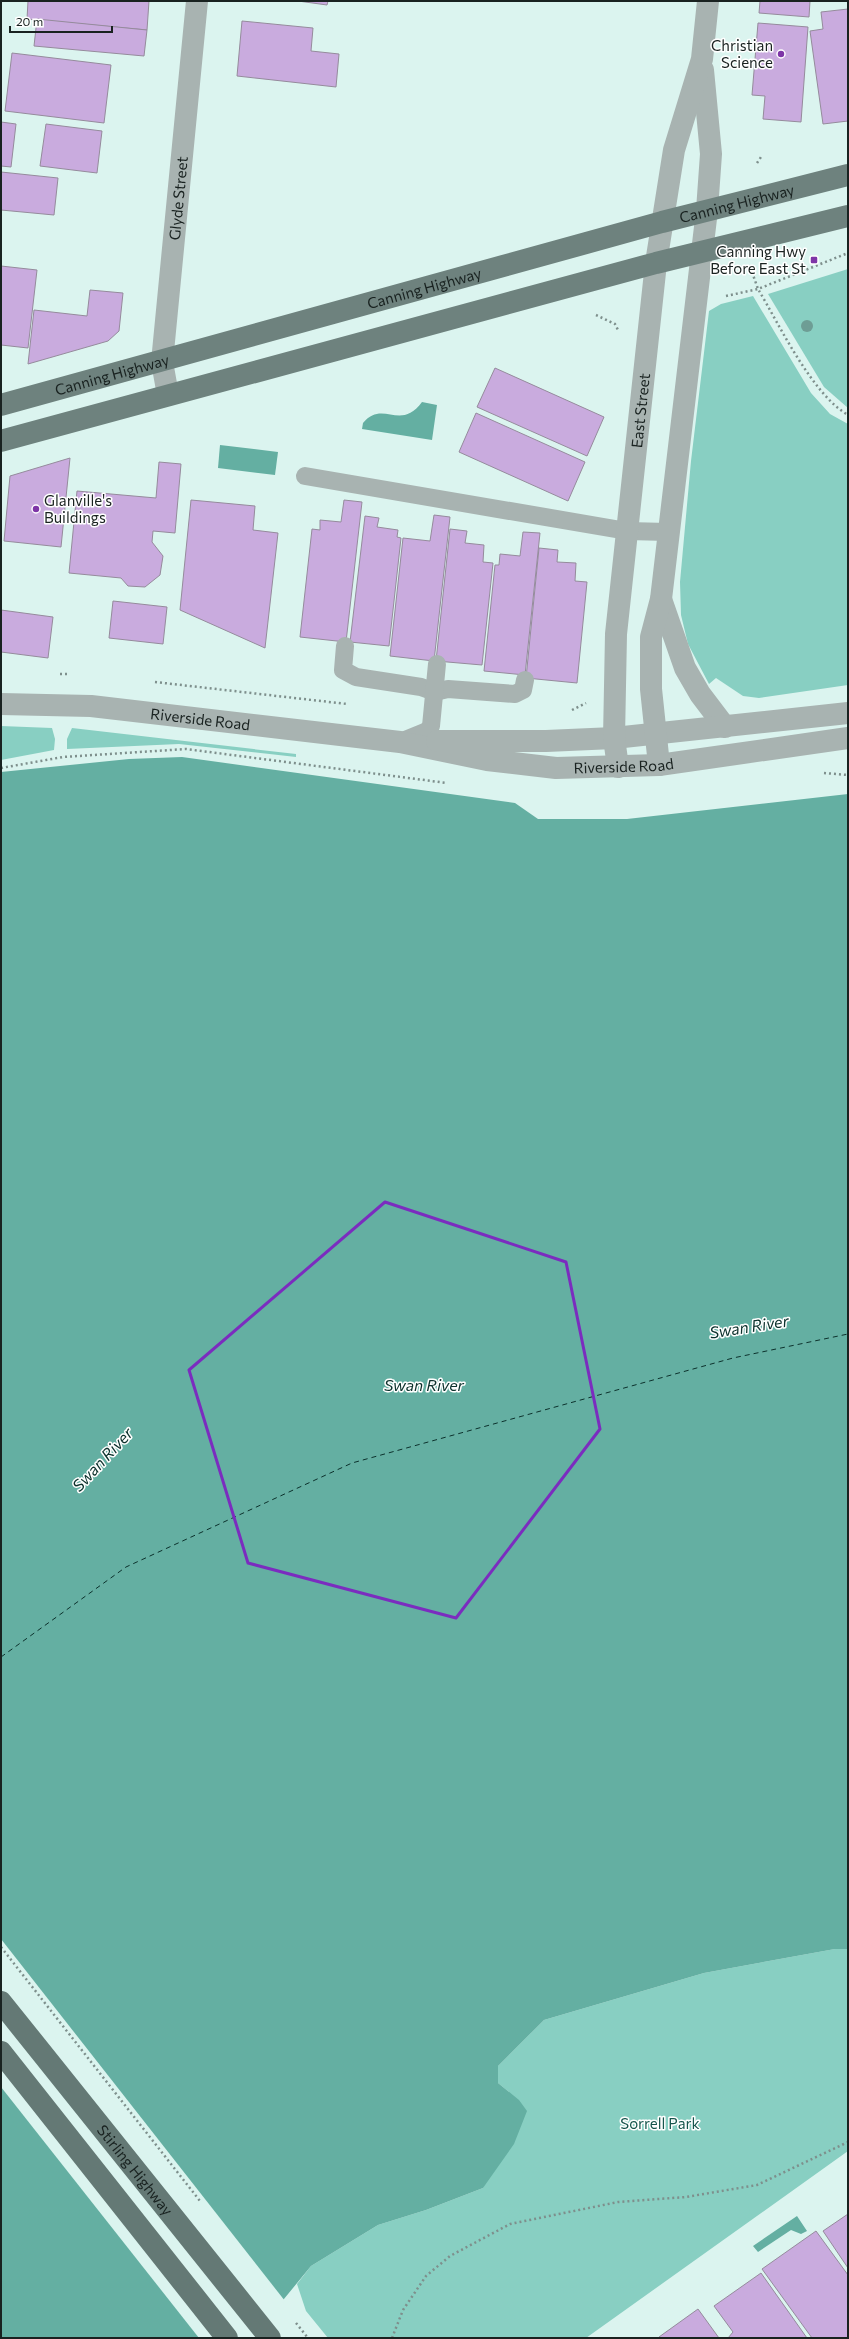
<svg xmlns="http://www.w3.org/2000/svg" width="849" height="2339" font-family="Commissioner,sans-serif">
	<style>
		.green { fill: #88cfc2 }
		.water { fill: #64afa2 }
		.pier { fill: #dbf4ef }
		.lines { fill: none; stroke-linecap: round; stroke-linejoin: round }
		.ferry { stroke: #0c312c; stroke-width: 1; stroke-dasharray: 5 4; stroke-linecap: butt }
		.building { fill: #c9abde; stroke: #958b9c }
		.path { stroke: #7e8f8c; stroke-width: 2.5; stroke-dasharray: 2 3; stroke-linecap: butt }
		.service { stroke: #a8b3b1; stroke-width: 18 }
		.minor { stroke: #a8b3b1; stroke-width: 22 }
		.tertiary { stroke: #a8b3b1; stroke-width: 22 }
		.primary { stroke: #6e827e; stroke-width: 22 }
		.trunk { stroke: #647975; stroke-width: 22 }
		.tree { fill: #6e9d95 }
		.marked { fill: none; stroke: #7b2cbf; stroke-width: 3; stroke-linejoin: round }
		.poi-dot { fill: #7e35a7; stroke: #fff; stroke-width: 1.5 }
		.labels { text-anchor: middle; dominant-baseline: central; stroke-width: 3; stroke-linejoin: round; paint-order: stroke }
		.poi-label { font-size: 15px; fill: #192220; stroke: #fff; text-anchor: end }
		.street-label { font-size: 15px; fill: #192220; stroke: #fff }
		.park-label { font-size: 15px; fill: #15554c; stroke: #fff }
		.water-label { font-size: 16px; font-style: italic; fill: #0c312c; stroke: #fff }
	</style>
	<rect width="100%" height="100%" fill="#dbf4ef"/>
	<g class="green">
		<polygon points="848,269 848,408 824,387 768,294"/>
		<polygon points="753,296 811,393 830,414 848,424 848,685 759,698 743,696 716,678 709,684 688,644 681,615 680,582 691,461 709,311 721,304"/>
		<polygon points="1,726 52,728 55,739 54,750 1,760"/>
		<polygon points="72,728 296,754 296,757 179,744 67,749 67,739"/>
		<polygon points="835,1949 848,1949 848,2151 586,2338 328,2338 306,2311 297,2284 311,2266 378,2225 426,2210 483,2188 509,2092 498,2083 498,2066 544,2020 704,1973"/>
	</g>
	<g class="water">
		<path d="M422,402L437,405L432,440L362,429L363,423C383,399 400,432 422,402Z"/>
		<polygon points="220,445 278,452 275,475 218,468"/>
		<polygon points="182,757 515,803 538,819 627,819 848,794 848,1949 835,1949 704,1973 544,2020 498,2066 498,2083 519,2100 527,2111 514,2144 483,2188 426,2210 378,2225 311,2266 252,2338 1,2338 1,772 129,759"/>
		<polygon points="797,2216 807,2231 801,2234 791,2230 758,2252 753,2246"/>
	</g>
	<polygon class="pier" points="1,1939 285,2301 255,2338 199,2338 1,2087"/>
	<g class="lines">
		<polyline class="ferry" points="1,1657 126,1567 352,1463 733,1358 848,1334"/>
	</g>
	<g class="building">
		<polygon points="28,1 149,1 147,30 27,19"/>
		<polygon points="298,1 328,1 327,5"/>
		<polygon points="760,1 810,1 809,17 759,13"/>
		<polygon points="848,9 848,121 823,124 810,31 823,29 821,12"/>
		<polygon points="37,19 147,30 144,56 34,46"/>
		<polygon points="242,21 313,28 311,51 339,54 336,87 237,76"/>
		<polygon points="758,23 808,27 801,122 763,119 765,96 752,95"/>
		<polygon points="12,53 111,65 104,123 5,111"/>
		<polygon points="1,122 16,124 11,167 1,166"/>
		<polygon points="46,124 102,131 97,173 40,166"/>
		<polygon points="1,172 58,178 54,215 1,210"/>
		<polygon points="1,266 37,270 28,348 1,345"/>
		<polygon points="90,290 123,293 119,331 108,341 28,364 34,310 87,316"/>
		<polygon points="495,368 604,417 587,456 477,407"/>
		<polygon points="476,413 585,462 568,501 459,452"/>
		<polygon points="70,458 61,547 4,541 10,476"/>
		<polygon points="159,462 181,464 175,533 153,531 152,542 163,556 160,575 145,587 128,586 121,578 69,573 77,491 156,498"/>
		<polygon points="191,500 255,506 253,530 278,533 265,648 180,610"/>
		<polygon points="344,500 362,502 346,642 300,637 312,529 320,530 320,520 341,522"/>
		<polygon points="434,515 450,517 434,661 390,656 403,538 430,541"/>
		<polygon points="365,516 379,518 377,527 398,530 397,537 401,538 389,646 350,642"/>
		<polygon points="450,529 467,531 465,543 484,545 483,562 493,563 482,665 436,661"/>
		<polygon points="523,532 540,533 525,675 484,671 495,565 499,565 500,554 520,556"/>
		<polygon points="539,548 558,550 557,562 576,563 575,581 587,582 577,683 526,678"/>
		<polygon points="113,601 167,607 163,644 109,638"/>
		<polygon points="1,610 53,617 48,658 1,652"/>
		<polygon points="848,2214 848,2268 823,2231"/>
		<polygon points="816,2231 848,2275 848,2338 812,2338 762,2269"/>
		<polygon points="761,2273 807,2338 728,2338 733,2332 714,2306"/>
		<polygon points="698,2309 719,2338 659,2338 659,2337"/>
	</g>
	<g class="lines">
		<g class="path">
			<polyline points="757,163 761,157"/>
			<path d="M752,272L758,289C780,326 812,394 848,415"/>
			<polyline points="726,296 758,289 848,253"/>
			<polyline points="596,315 615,324 618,330"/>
			<polyline points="60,674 68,674"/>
			<polyline points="155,682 347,704"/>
			<polyline points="572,710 586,703"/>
			<polyline points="1,768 63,757 186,749 447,783"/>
			<polyline points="824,773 848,775"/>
			<polyline points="1,1947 200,2201"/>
			<polyline points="296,2323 308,2338"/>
			<polyline points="392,2338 403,2310 426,2276 450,2256 510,2224 618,2202 686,2197 757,2185 848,2142"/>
		</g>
		<g class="service">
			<polyline points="305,476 627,531 668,532"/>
			<polyline points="345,646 343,670 356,677 421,687 435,692 448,689 515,694 523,690 525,680"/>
			<polyline points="400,742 427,731 431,726 437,664"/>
		</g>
		<path class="minor" id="s1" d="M168,395L162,362L197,1"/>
		<g class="tertiary">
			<polyline points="661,599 685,668 700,694 725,727"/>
			<path id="s2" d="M1,704L91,706L400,742L487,760L556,768L659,765L848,738"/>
			<polyline points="437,741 546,741 614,738 848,713"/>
			<polyline points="659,765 651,689 651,637 661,599 707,210 711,154 703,70"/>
			<path id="s3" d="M618,767L614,738L616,634L656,263L674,150L702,59L708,1"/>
		</g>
		<g class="primary">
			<path id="s4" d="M1,405L662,222L848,175"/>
			<polyline points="1,441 656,263 848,216"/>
		</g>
		<g class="trunk">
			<path id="s5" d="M1,2002L270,2338"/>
			<polyline points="1,2052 227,2338"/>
		</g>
	</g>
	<circle class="tree" cx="807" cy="326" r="6"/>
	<path class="marked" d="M385,1202L566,1262L600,1429L456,1618L248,1563L189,1370Z"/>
	<g class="poi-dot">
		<circle cx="781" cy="54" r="4"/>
		<rect x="810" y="256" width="8" height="8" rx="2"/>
		<circle cx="36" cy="509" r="4"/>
	</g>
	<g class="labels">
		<g class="poi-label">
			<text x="773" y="45">Christian<tspan x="773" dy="17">Science</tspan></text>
			<text x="806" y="251">Canning Hwy<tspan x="806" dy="17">Before East St</tspan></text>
			<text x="44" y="500" text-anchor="start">Glanville's<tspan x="44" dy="17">Buildings</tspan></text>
		</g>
		<g class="street-label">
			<text stroke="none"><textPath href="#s1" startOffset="198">Glyde Street</textPath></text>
			<text stroke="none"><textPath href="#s4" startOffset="763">Canning Highway</textPath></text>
			<text stroke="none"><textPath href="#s4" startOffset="439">Canning Highway</textPath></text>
			<text stroke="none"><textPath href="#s4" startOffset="115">Canning Highway</textPath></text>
			<text stroke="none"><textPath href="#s3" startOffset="358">East Street</textPath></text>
			<text stroke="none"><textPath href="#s2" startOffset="200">Riverside Road</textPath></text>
			<text stroke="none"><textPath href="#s2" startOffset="627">Riverside Road</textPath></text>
			<text stroke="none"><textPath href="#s5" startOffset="215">Stirling Highway</textPath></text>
		</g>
		<g class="park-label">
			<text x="660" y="2123">Sorrell Park</text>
		</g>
		<g class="water-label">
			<text transform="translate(749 1326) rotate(-9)">Swan River</text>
			<text x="424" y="1384">Swan River</text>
			<text transform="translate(102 1459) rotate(-47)">Swan River</text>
		</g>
	</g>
	<rect width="849" height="2339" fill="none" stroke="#192220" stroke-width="4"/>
	<path d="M10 26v6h102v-6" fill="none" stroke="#192220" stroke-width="2"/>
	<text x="16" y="26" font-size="12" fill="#192220" stroke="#ffffff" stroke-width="3" paint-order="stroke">20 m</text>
</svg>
